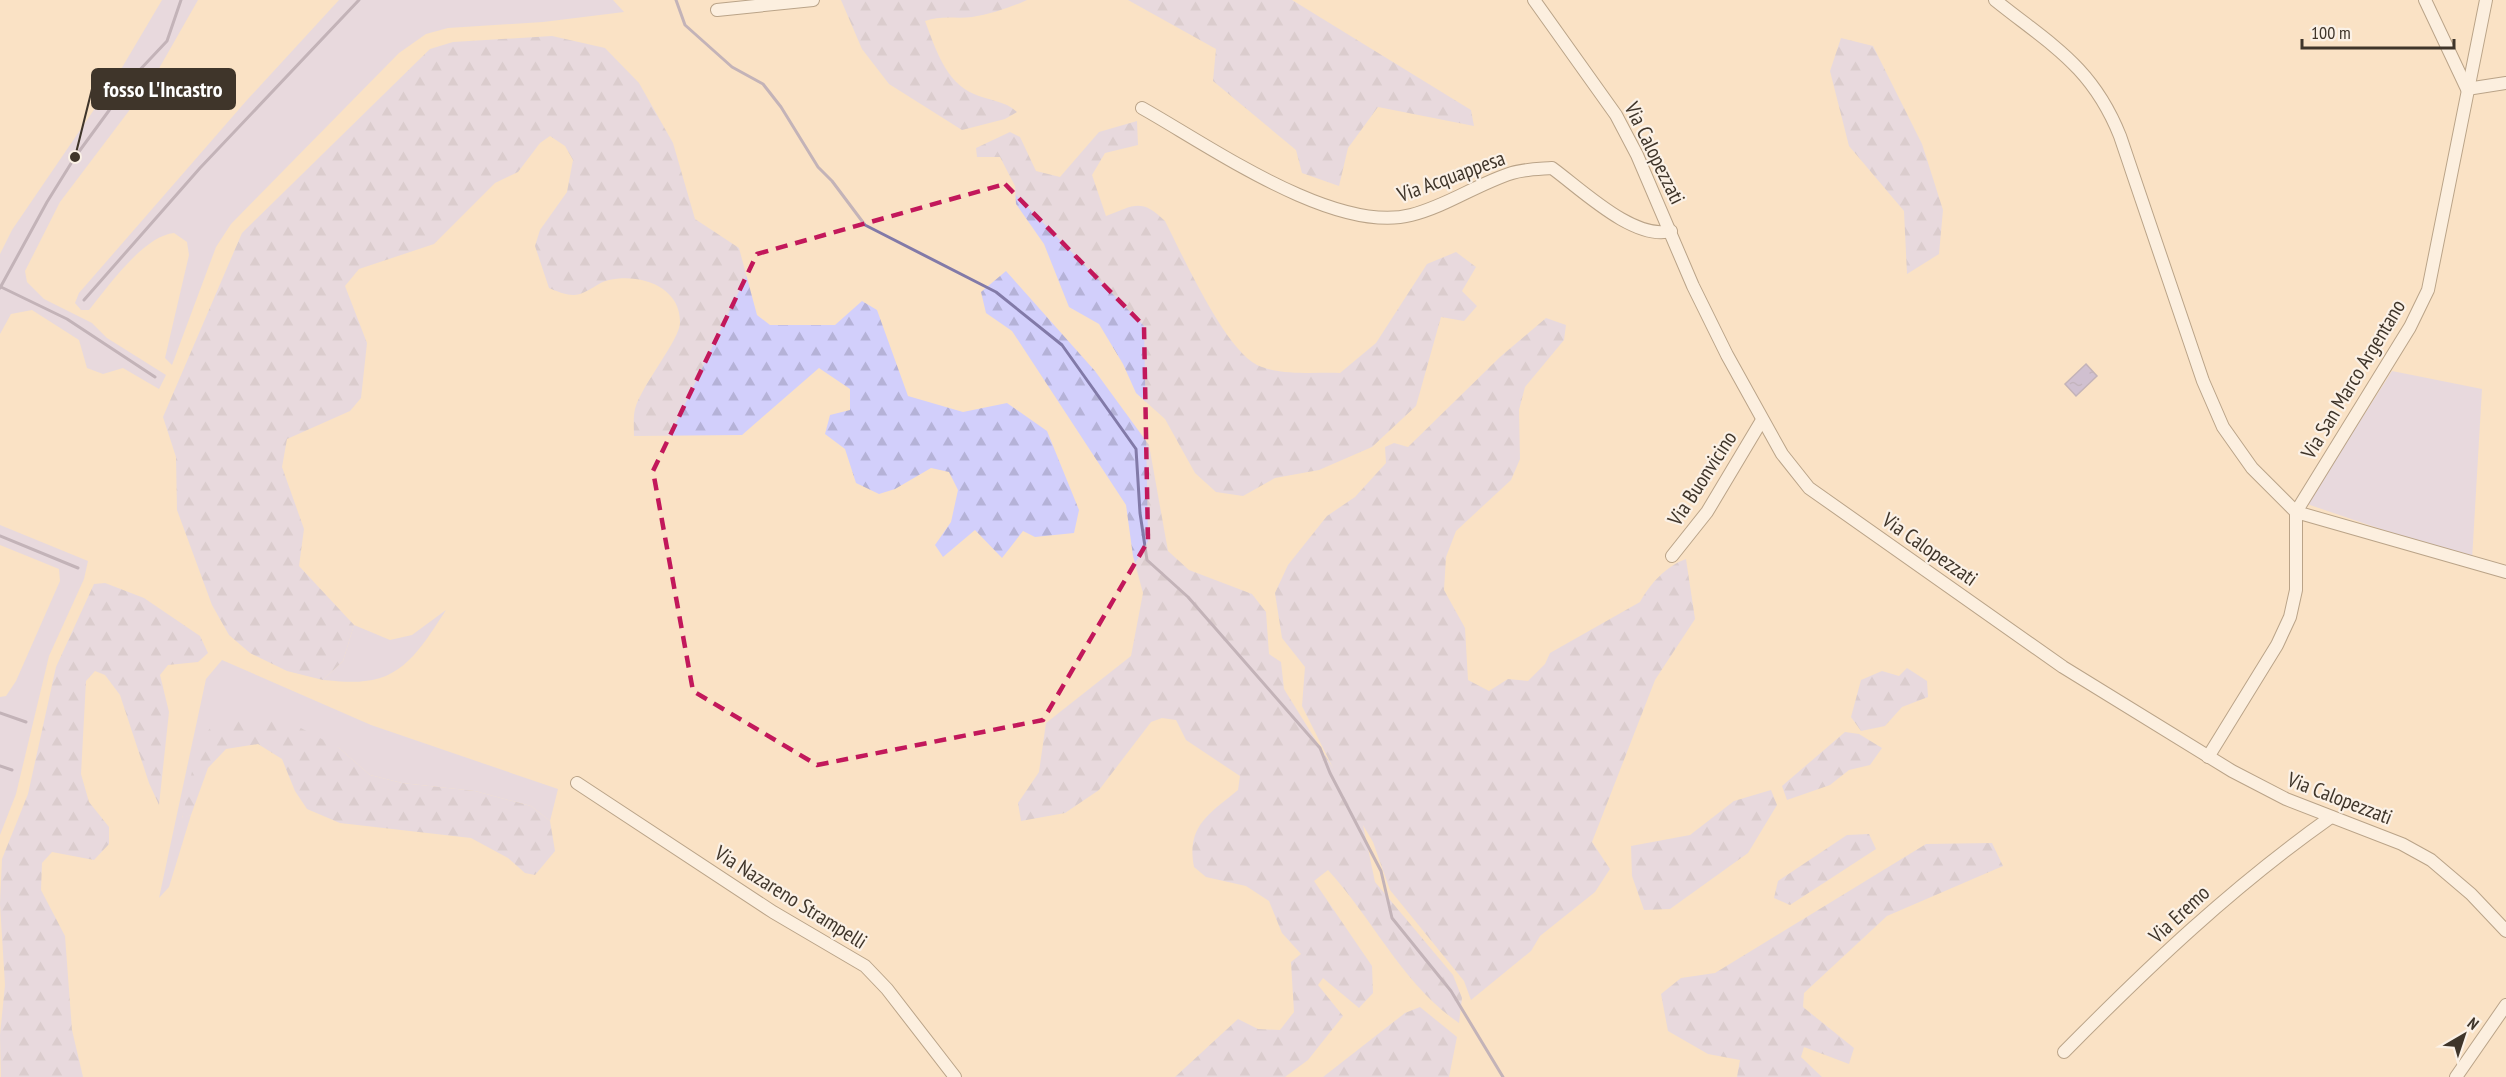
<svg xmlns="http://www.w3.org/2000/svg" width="2506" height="1077" font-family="'PT Sans Narrow',sans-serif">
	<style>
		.grass { fill: #d2cffb }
		.forest { fill: url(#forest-firs) }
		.water { fill: url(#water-ripples); stroke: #827aa8; stroke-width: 1.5 }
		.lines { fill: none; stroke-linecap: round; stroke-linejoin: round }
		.stream { stroke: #827aa8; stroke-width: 3 }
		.street-casing { stroke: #6d583f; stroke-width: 14 }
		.street { stroke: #fff; stroke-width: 12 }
		.marked { fill: none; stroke: #c2185b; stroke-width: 4.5; stroke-dasharray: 12 8; stroke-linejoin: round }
		.labels { text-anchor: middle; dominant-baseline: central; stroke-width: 4.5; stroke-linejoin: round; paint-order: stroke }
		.street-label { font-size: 21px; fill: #3f352a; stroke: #fbf1e6 }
		.leader { fill: none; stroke: #3f352a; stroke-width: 2 }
		.callout-dot { fill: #3f352a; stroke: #fbf1e6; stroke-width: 2 }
		.callout { fill: #3f352a; stroke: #3f352a; stroke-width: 2 }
		.callout-label { font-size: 22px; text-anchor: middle; font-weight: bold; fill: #fff }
	</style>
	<defs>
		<pattern id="forest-firs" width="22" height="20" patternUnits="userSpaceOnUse" patternTransform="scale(1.5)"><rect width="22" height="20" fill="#d2cffb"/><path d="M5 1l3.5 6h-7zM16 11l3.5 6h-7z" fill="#b5b2d7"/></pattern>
		<pattern id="water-ripples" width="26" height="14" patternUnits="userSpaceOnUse" patternTransform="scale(1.5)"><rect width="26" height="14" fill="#9e97de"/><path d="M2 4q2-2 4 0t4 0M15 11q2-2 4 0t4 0" fill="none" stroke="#827cb4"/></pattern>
	</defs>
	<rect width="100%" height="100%" fill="#fae2c5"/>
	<g class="grass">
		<polygon points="162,0 198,0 153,79 60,202 25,271 27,282 44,299 92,323 107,338 166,375 159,389 123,368 103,374 87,368 79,340 32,310 11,314 0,334 0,254 12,230 117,76"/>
		<path d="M339,0H613L624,12L543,22L448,28L426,34L399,53L231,224L216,247L172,365L165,358L189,255L187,242L174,233C143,236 108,287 89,310H81L75,303L79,293L247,100Z"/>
		<polygon points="2392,371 2482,389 2472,560 2307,504"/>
		<polygon points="0,525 88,561 84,579 49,656 16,794 0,835 0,697 6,696 16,681 60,581 59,569 0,545"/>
		<path d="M446,610C426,640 406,678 365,681C351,683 337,681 323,680L343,661L354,625L390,640L412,635Z"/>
		<polygon points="222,660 371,725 558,789 550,821 531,806 475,791 402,783 370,775 339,748 218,720 182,818 191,815 169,887 159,898 206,679"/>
	</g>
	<g class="forest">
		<path d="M841,0H1027C1009,8 991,14 972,17C955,19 941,15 925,21C935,47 945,82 974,94C989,101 1004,100 1017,112L1005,119L962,130L889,84L862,49Z"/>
		<polygon points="1128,0 1292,0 1471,110 1474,126 1378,107 1348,148 1339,186 1302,173 1296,150 1213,81 1216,49"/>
		<path d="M552,36L605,48L639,83L673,143L695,219L739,248L757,315L770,325H835L862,301L877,310L908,396L963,412L1007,403L1047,431L1079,510L1074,533L1035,537L1023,531L1002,558L975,530L943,557L935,545L951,522L958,490L949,472L931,468L895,489L879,494L856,483L845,449L825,434L830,415L850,410V389L819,368L742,435L634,436C634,428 633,417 635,409C641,386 680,339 680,323C681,287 641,273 609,280C599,282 590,291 580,294C569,297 559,292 549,288L535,246L540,230L567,192L573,160L565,146L550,136L540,143L518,172L495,183L434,244L359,269L345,286L367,343L361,398L350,411L287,439L282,467L304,529L299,566L354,625L343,661L323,680L287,671L250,653L229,635L212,605L177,510L176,457L163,417L242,233L430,49L453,42Z"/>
		<polygon points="1841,38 1873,46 1922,144 1943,210 1939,254 1907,274 1904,211 1849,146 1830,71"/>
		<path d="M1137,121L1138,145L1105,153L1092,175L1106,216C1133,206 1141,197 1165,221C1183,256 1224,348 1257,365C1280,376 1315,372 1340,373L1376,343L1427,264L1456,252L1476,267L1462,291L1477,306L1464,321L1441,317L1416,406L1372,447L1319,470L1275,478L1243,496L1216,492L1195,473L1165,419L1136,393L1123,364L1099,324L1069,307L1044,244L1016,204L1015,186L1000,157H977L976,148L1010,132L1020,137L1036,171L1060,177L1099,132Z"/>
		<path d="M1006,271L1095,371L1149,445L1168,551L1189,570L1252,594L1266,612L1269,654L1281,662L1284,689L1333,768L1302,706L1305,667L1282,638L1275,593L1288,565L1327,516L1355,497L1386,463L1385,447L1394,443L1408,447L1500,357L1546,318L1566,325L1564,340L1525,387L1519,410L1520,459L1511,480L1456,531L1446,557L1444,590L1465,628L1468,680L1489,691L1508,679L1528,681L1545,664L1550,653L1640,602C1650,584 1666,566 1686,559L1695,619L1655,680L1592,842L1610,869L1595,892L1540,936L1531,951L1471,1000L1464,981L1390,890L1373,842L1363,825L1375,882L1453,975L1462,998L1459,1023C1403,985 1373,919 1328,870L1314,881L1372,966L1373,993L1359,1008L1323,978L1318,985L1343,1016L1308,1060L1285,1077H1175L1238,1019L1258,1029L1280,1030L1294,1012L1291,962L1301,954L1282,933L1269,901L1246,886L1206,877L1194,867C1186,826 1209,814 1238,790L1240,776L1186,740L1176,720L1162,718L1151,722L1099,790L1065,813L1021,821L1018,803L1039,772L1046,723L1131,656L1143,593L1133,556L1126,505L1012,331L986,313L981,292Z"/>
		<polygon points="105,583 144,598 200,636 208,653 198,662 168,665 160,675 169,712 159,805 149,783 120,695 105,675 95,671 86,681 81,774 89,802 109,827 109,844 94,860 52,852 42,863 41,890 65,936 72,1030 83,1077 1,1077 0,1035 5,985 0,904 2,859 28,794 56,667 94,584"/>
		<polygon points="1907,668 1927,681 1928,697 1902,707 1885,726 1861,731 1851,717 1861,680 1882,671 1899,676"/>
		<polygon points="247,717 297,726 339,748 370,775 402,783 475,791 531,806 550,821 555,851 535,875 525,873 508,858 471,838 340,823 307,809 295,791 282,759 258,744 226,749 208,768 191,815 182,819 198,743 217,720"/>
		<polygon points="1845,732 1859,734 1882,748 1870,765 1849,770 1830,785 1787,800 1782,786"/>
		<polygon points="1771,790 1777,805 1748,853 1670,909 1644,910 1632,876 1631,846 1690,835 1734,801"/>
		<polygon points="1869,834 1876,849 1790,905 1774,898 1778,881 1847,835"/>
		<polygon points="1992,843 2003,866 1887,916 1804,993 1803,1007 1854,1048 1849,1064 1804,1047 1801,1057 1822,1077 1737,1077 1740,1060 1708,1054 1668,1031 1661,994 1681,978 1715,973 1926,844"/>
		<polygon points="1420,1007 1457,1037 1449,1077 1323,1077 1405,1013"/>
	</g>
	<polygon class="water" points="2086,364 2097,376 2076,396 2065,384"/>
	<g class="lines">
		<g class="stream">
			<polyline points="676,0 685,25 732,67 763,84 781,107 818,167 832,181 865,225 996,292 1062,345 1136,449 1140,513 1147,560 1188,597 1320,748 1330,773 1381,871 1392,918 1451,991 1503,1077"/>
			<polyline points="1,287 67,319 155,377"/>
			<polyline points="0,288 47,202 75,157 135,75 167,41 181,0"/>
			<polyline points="84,300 200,168 359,0"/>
			<polyline points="0,536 78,568"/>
			<polyline points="0,713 26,722"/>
			<polyline points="0,766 12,770"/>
		</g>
		<g class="street-casing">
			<g id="street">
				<polyline points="1534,0 1616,115 1637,155 1693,286 1727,355 1782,454 1809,488 2063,667 2232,771 2286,799 2402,844 2431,860 2471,894 2506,931"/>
				<path d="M1995,0C2051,45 2092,66 2120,136L2203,381L2223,427L2252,468L2296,512L2506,572"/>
				<polyline points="2425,0 2467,89 2506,83"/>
				<polyline points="717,10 813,0"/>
				<path d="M1142,108C1208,145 1335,235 1411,215C1447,206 1477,184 1512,173C1525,169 1539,169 1552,168C1581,189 1634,241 1671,231"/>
				<polyline points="1672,556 1707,512 1762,420"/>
				<polyline points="2208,757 2277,645 2290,617 2296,590 2296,512 2410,327 2428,290 2486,0"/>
				<polyline points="577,783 773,912 865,966 887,989 955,1077"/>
				<path d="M2064,1052C2149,966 2232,887 2331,817"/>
				<polyline points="2456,1077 2506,1005"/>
			</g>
		</g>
		<use href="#street" class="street"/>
	</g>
	<path d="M0 0H2506V1077H0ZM1005,184L1144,326L1148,541L1043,720L817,765L693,691L653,471L757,254Z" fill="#fae2c5" fill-opacity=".55" fill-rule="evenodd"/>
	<path class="marked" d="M1005,184L1144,326L1148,541L1043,720L817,765L693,691L653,471L757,254Z"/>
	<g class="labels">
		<g class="street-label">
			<text transform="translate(1655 153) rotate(64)">Via Calopezzati</text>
			<text transform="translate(1451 176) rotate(-20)">Via Acquappesa</text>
			<text transform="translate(2353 379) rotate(-59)">Via San Marco Argentano</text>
			<text transform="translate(1702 478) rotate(-57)">Via Buonvicino</text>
			<text transform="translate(1930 549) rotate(35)">Via Calopezzati</text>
			<text transform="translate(2340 798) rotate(21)">Via Calopezzati</text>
			<text transform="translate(791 897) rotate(32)">Via Nazareno Strampelli</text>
			<text transform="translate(2179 914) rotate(-43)">Via Eremo</text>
		</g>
	</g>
	<path class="leader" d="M75 157L92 89"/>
	<circle class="callout-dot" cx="75" cy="157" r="6"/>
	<rect class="callout" x="92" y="69" width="143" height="40" rx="6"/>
	<g class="callout-label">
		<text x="163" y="97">fosso L'Incastro</text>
	</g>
	<g transform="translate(2464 1035) rotate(39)" stroke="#fbf1e6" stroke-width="4.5" paint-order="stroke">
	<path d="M0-4.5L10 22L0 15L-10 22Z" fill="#3f352a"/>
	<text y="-9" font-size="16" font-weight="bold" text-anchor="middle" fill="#3f352a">N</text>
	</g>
	<path d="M2302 39v9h152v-9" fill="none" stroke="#3f352a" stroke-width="3"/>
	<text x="2311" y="39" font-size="18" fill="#3f352a" stroke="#fbf1e6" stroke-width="4.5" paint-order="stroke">100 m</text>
</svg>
